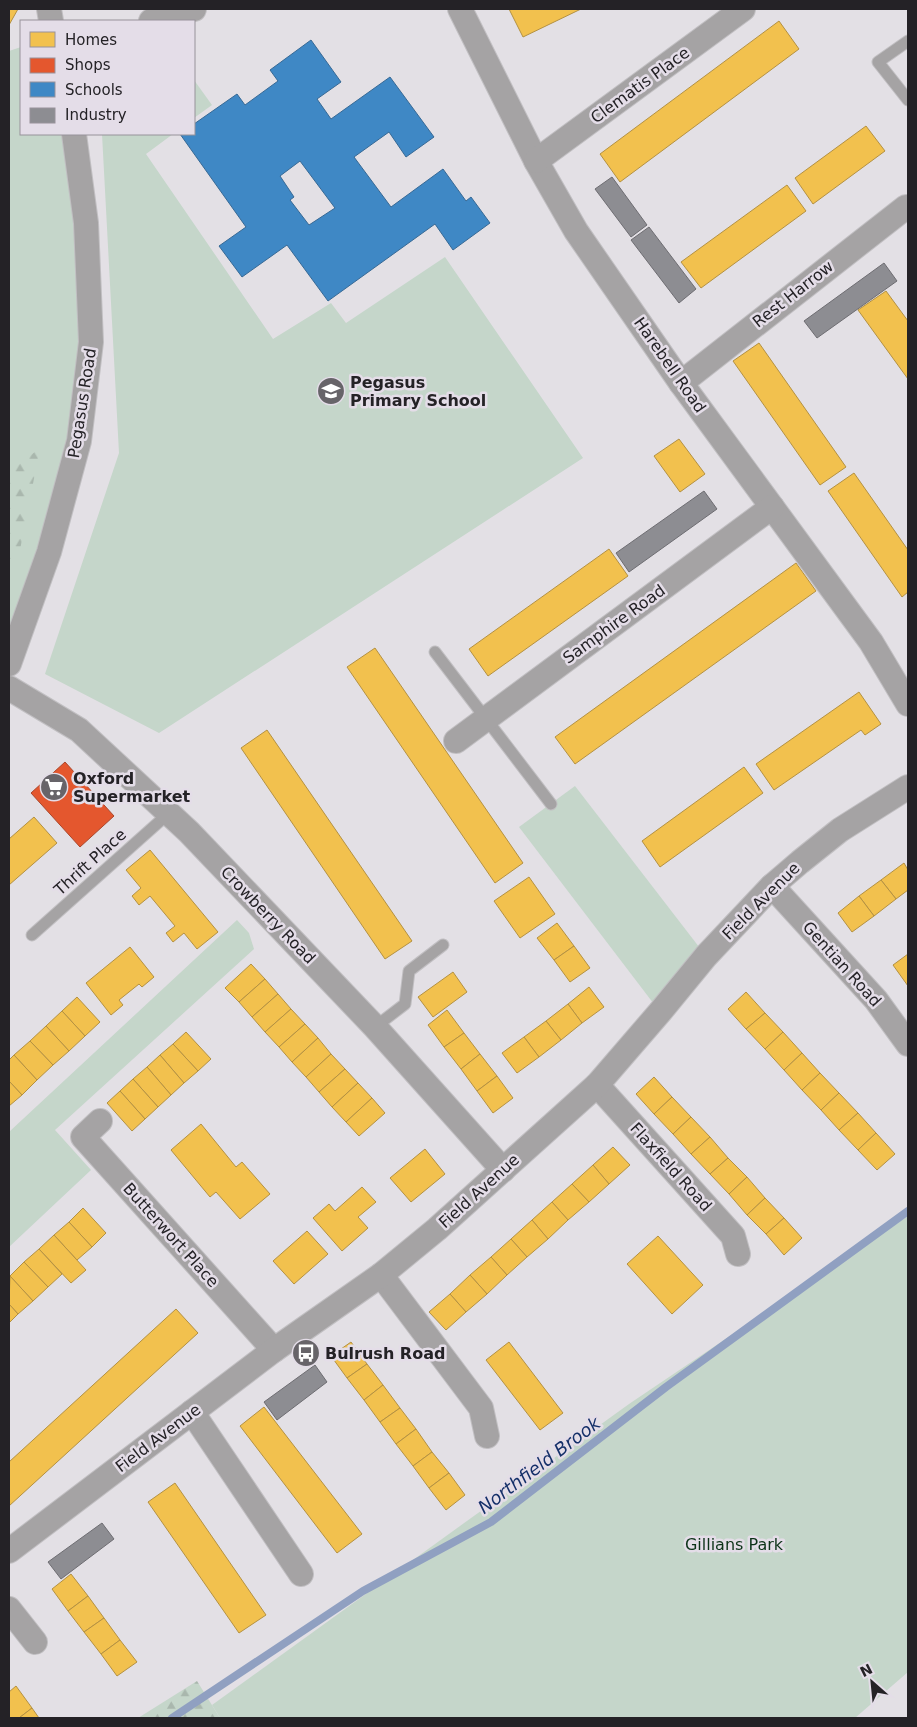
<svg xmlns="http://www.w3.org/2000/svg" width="917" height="1727" font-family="'DejaVu Sans',sans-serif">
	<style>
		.green { fill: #c5d6ca }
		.forest { fill: url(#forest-firs) }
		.homes { fill: #f2c14e; stroke: #b49142 }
		.shops { fill: #e4572e; stroke: #aa472c }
		.schools { fill: #3f88c5; stroke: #376995; fill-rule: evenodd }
		.industry { fill: #8d8d92; stroke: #6e6d72 }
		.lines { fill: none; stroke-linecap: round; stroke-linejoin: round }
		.stream { stroke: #90a0c1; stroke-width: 8 }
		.service-casing { stroke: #c1bfc2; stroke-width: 13 }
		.minor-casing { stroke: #c1bfc2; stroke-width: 26 }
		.service { stroke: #a5a3a4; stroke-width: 11 }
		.minor { stroke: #a5a3a4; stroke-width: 24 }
		.labels { text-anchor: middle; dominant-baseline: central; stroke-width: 5; stroke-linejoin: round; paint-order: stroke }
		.street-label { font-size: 16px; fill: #242226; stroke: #e4dde8 }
		.poi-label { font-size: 16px; font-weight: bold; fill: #242226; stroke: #e4dde8; text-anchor: start }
		.park-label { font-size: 16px; fill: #0d3319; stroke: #e4dde8 }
		.water-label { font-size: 18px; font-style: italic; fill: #153069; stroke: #e4dde8 }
	</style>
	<defs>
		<pattern id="forest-firs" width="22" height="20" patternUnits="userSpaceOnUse" patternTransform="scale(1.25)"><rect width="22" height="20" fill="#c5d6ca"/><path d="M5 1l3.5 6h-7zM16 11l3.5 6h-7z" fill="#a9b7ad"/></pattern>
	</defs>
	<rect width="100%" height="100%" fill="#e3e0e5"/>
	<g class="green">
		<polygon points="21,47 21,134 74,134 86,223 79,441 9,664 9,51"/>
		<polygon points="194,80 212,105 194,118"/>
		<polygon points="102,134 173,134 146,154 273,339 331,303 346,323 445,257 583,458 159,733 45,674 119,453"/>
		<polygon points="575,786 706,956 660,1012 519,827"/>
		<polygon points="237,920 249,933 254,949 55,1130 91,1170 9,1247 9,1132"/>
		<polygon points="908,1216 908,1672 855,1718 220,1718 212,1705 629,1404"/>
	</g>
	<g class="forest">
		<polygon points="40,448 17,565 9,573 9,472"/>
		<polygon points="197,1681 220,1718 138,1718"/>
	</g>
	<g class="homes">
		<polygon points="9,9 18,9 9,25"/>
		<polygon points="509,9 581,9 523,37"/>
		<polygon points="779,21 799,49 620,182 600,154"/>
		<polygon points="866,126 885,151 813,204 795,178"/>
		<polygon points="787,185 806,211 701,288 681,262"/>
		<polygon points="886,291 908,321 908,379 858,310"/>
		<polygon points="759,343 846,467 820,485 733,361"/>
		<polygon points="679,439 705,474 680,492 654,456"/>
		<polygon points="854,473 908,550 908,592 902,597 828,491"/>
		<polygon points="609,549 628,576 488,676 469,649"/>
		<polygon points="796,563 816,591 575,764 555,737"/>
		<polygon points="375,648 523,863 495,883 347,667"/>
		<polygon points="859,692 881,724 865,735 861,730 774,790 756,764"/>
		<polygon points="267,730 412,941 385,959 241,748"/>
		<polygon points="744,767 763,793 660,867 642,841"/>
		<polygon points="34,817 57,843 9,885 9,839"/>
		<polygon points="150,850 218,932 197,949 184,933 173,942 166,933 175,926 150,896 139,905 132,896 141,888 126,870"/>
		<polygon points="904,863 908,870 908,890 896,899 881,880"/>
		<polygon points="529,877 555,914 520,938 494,901"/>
		<polygon points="881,880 896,899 874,916 859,896"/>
		<polygon points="859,896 874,916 852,932 838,913"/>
		<polygon points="557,923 574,946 554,960 537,938"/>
		<polygon points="574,946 590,968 570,982 554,960"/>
		<polygon points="130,947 154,977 142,987 139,984 119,1000 123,1005 111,1015 86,983"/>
		<polygon points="908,954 908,986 893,965"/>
		<polygon points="251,964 265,979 239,1002 225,988"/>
		<polygon points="453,972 467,992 433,1017 418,997"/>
		<polygon points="265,979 278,994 252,1017 239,1002"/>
		<polygon points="589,987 604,1007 582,1023 568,1004"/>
		<polygon points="746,992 765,1013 746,1029 728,1009"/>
		<polygon points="278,994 291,1009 265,1032 252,1017"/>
		<polygon points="77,997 100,1022 85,1036 62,1011"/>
		<polygon points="568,1004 582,1023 561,1040 546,1021"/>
		<polygon points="291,1009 305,1024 279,1047 265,1032"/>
		<polygon points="447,1010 464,1033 444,1047 428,1025"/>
		<polygon points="62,1011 85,1036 69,1051 46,1026"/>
		<polygon points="765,1013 783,1032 765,1049 746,1029"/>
		<polygon points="546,1021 561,1040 539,1057 524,1037"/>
		<polygon points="305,1024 318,1038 292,1062 279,1047"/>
		<polygon points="46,1026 69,1051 53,1065 30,1041"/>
		<polygon points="186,1032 211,1059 198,1071 173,1044"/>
		<polygon points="783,1032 802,1053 784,1070 765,1049"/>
		<polygon points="464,1033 480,1054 461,1069 444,1047"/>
		<polygon points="524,1037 539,1057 517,1073 502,1053"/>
		<polygon points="318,1038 331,1054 306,1077 292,1062"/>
		<polygon points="30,1041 53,1065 37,1080 14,1055"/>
		<polygon points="173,1044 198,1071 184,1083 160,1055"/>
		<polygon points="802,1053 820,1073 802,1090 784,1070"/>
		<polygon points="331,1054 345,1069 319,1092 306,1077"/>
		<polygon points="480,1054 497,1076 477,1091 461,1069"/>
		<polygon points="14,1055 37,1080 22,1095 9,1081 9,1060"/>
		<polygon points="160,1055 184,1083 171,1095 147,1067"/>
		<polygon points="147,1067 171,1095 158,1107 133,1079"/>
		<polygon points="345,1069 358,1083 332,1107 319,1092"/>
		<polygon points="820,1073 839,1093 821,1110 802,1090"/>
		<polygon points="497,1076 513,1098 493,1113 477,1091"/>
		<polygon points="654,1077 672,1097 654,1114 636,1094"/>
		<polygon points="133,1079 158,1107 145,1119 120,1091"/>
		<polygon points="9,1081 22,1095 9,1106"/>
		<polygon points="358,1083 372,1098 346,1122 332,1107"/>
		<polygon points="120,1091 145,1119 132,1131 107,1103"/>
		<polygon points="839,1093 858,1113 839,1130 821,1110"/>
		<polygon points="672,1097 691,1117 673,1134 654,1114"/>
		<polygon points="372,1098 385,1113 359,1136 346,1122"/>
		<polygon points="858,1113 876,1133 858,1150 839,1130"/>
		<polygon points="691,1117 710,1137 691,1154 673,1134"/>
		<polygon points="201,1124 236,1167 242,1162 270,1194 240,1219 216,1192 210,1197 171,1150"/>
		<polygon points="876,1133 895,1154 877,1170 858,1150"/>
		<polygon points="710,1137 728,1158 710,1174 691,1154"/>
		<polygon points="613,1147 630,1165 609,1184 593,1165"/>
		<polygon points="425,1149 445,1174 411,1202 390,1178"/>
		<polygon points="728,1158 747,1177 729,1194 710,1174"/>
		<polygon points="593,1165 609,1184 589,1202 572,1184"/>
		<polygon points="747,1177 765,1198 747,1215 729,1194"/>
		<polygon points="572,1184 589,1202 568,1220 552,1202"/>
		<polygon points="362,1187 376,1202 358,1217 368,1228 342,1251 313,1218 329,1204 335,1211"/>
		<polygon points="765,1198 784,1218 766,1234 747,1215"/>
		<polygon points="552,1202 568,1220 548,1239 532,1220"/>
		<polygon points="83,1208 106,1233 92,1247 69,1222"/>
		<polygon points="784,1218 802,1238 784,1255 766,1234"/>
		<polygon points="532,1220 548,1239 527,1257 511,1239"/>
		<polygon points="69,1222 92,1247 77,1260 54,1235"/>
		<polygon points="307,1231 328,1254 294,1284 273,1261"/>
		<polygon points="54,1235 86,1270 71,1283 39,1249"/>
		<polygon points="658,1236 703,1285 672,1314 627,1264"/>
		<polygon points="511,1239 527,1257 507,1275 491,1257"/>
		<polygon points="39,1249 62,1274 48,1287 24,1262"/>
		<polygon points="491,1257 507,1275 487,1294 470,1275"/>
		<polygon points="24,1262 48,1287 33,1301 10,1276"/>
		<polygon points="470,1275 487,1294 466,1312 450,1294"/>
		<polygon points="10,1276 33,1301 18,1314 9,1304"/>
		<polygon points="450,1294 466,1312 446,1330 429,1312"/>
		<polygon points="9,1304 18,1314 9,1323"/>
		<polygon points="176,1309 198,1333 9,1506 9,1462"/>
		<polygon points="351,1342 367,1364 347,1378 331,1356"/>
		<polygon points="509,1342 563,1413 540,1430 486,1360"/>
		<polygon points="367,1364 383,1385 364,1400 347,1378"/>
		<polygon points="383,1385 400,1408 380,1422 364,1400"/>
		<polygon points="264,1407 362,1534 337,1553 240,1426"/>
		<polygon points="400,1408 416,1429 396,1444 380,1422"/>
		<polygon points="416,1429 432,1452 413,1466 396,1444"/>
		<polygon points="432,1452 449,1473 429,1488 413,1466"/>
		<polygon points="449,1473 465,1495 446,1510 429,1488"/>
		<polygon points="175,1483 266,1615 239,1633 148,1502"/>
		<polygon points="71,1574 88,1596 68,1611 52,1589"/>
		<polygon points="88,1596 104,1618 84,1632 68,1611"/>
		<polygon points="104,1618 120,1640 101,1654 84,1632"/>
		<polygon points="120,1640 137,1662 117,1676 101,1654"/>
		<polygon points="16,1686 32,1708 19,1718 9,1718 9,1692"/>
		<polygon points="32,1708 39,1718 19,1718"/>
	</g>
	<polygon class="shops" points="65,762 114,816 80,847 31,793"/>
	<path class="schools" d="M311,40L341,82L317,99L331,119L390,77L434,137L406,157L389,132L354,157L391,207L443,169L466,201L471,197L490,223L453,250L435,224L328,301L287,245L242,277L219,246L246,227L180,134H194V124L237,94L245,105L278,81L270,70ZM300,161L335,208L309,225L290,200L294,197L280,176Z"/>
	<g class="industry">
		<polygon points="612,177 647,225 631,237 595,189"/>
		<polygon points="649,227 696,289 679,303 631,240"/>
		<polygon points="884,263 897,281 817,338 804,321"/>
		<polygon points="704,491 717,509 629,572 616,553"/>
		<polygon points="315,1365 327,1382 277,1420 264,1402"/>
		<polygon points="102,1523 114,1539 61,1579 48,1562"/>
	</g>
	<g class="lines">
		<polyline class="stream" points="172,1718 363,1591 491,1522 666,1387 908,1211"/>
		<g class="service-casing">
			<g id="service">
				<polyline points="908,41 878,62 908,100"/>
				<polyline points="435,652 551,804"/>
				<polyline points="32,935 169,813"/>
				<polyline points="375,1027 405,1004 409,971 443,945"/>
			</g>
		</g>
		<g class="minor-casing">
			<g id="minor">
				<polyline points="49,9 51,21"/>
				<polyline points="460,9 536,161 576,231 681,383 871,642 908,704"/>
				<polyline points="151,21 194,9"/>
				<polyline points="536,161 743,9"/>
				<polyline points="681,383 906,207"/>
				<polyline points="9,664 49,552 79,441 91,342 86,223 74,134"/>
				<polyline points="9,688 79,730 189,832 375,1027 503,1170"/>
				<polyline points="456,741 772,507"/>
				<polyline points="772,886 876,1000 908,1044"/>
				<polyline points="597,1085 733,1236 738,1254"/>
				<polyline points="100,1121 83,1137 274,1350"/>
				<polyline points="381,1275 481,1408 487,1436"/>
				<polyline points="192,1412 301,1574"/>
				<polyline points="9,1551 274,1350 381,1275 437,1229 597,1085 660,1012 706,956 772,886 800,862 840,830 908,787"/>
				<polyline points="9,1609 35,1642"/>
			</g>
		</g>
		<use href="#service" class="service"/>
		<use href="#minor" class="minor"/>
	</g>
	<defs>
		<g id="school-disc" transform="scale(1.4375)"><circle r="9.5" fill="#676469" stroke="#e4dde8"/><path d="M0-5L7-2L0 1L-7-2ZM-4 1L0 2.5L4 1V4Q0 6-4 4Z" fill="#fff"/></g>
		<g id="supermarket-disc" transform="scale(1.4375)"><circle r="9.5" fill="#676469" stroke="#e4dde8"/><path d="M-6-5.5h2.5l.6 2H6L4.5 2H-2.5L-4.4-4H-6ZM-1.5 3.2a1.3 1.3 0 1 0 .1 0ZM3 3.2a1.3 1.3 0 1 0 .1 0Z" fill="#fff"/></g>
		<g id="bus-disc" transform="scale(1.4375)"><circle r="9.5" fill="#676469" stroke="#e4dde8"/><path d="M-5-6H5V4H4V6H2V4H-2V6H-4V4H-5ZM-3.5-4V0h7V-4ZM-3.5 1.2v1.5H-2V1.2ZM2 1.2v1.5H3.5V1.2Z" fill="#fff"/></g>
	</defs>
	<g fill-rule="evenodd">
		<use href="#school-disc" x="331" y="391"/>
		<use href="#supermarket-disc" x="54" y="787"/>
		<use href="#bus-disc" x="306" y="1353"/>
	</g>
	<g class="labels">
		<g class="street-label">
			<text transform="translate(640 85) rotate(-36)">Clematis Place</text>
			<text transform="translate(793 294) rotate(-38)">Rest Harrow</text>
			<text transform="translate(670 365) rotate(55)">Harebell Road</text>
			<text transform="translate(82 403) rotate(-81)">Pegasus Road</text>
			<text transform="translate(614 624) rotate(-36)">Samphire Road</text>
			<text transform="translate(90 862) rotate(-42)">Thrift Place</text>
			<text transform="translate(761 901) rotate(-45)">Field Avenue</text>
			<text transform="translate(268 915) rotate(46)">Crowberry Road</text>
			<text transform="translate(842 964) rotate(48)">Gentian Road</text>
			<text transform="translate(671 1167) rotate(48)">Flaxfield Road</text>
			<text transform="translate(479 1191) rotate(-42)">Field Avenue</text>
			<text transform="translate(171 1235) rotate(48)">Butterwort Place</text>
			<text transform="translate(158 1438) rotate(-37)">Field Avenue</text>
		</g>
		<g class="poi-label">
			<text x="350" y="382">Pegasus<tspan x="350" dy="18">Primary School</tspan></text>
			<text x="73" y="778">Oxford<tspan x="73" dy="18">Supermarket</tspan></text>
			<text x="325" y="1353">Bulrush Road</text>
		</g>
		<g class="park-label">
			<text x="734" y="1544">Gillians Park</text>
		</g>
		<g class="water-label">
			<text transform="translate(539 1465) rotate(-37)">Northfield Brook</text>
		</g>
	</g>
	<rect width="917" height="1727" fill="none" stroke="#242226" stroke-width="20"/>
	<rect x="20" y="20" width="175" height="115" fill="#e4dde8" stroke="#97929a"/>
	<rect x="30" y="32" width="25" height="15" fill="#f2c14e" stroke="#97929a"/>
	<text x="65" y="45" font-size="15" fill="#242226">Homes</text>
	<rect x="30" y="58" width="25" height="15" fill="#e4572e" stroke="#97929a"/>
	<text x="65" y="70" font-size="15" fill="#242226">Shops</text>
	<rect x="30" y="82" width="25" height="15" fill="#3f88c5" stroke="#97929a"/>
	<text x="65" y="95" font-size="15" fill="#242226">Schools</text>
	<rect x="30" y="108" width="25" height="15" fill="#8d8d92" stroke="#97929a"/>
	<text x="65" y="120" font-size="15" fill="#242226">Industry</text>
	<g transform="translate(872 1682) rotate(333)" stroke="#e4dde8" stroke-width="4" paint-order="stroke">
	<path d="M0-4L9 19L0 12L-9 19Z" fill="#242226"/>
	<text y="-8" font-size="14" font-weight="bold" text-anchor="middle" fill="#242226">N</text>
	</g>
</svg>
